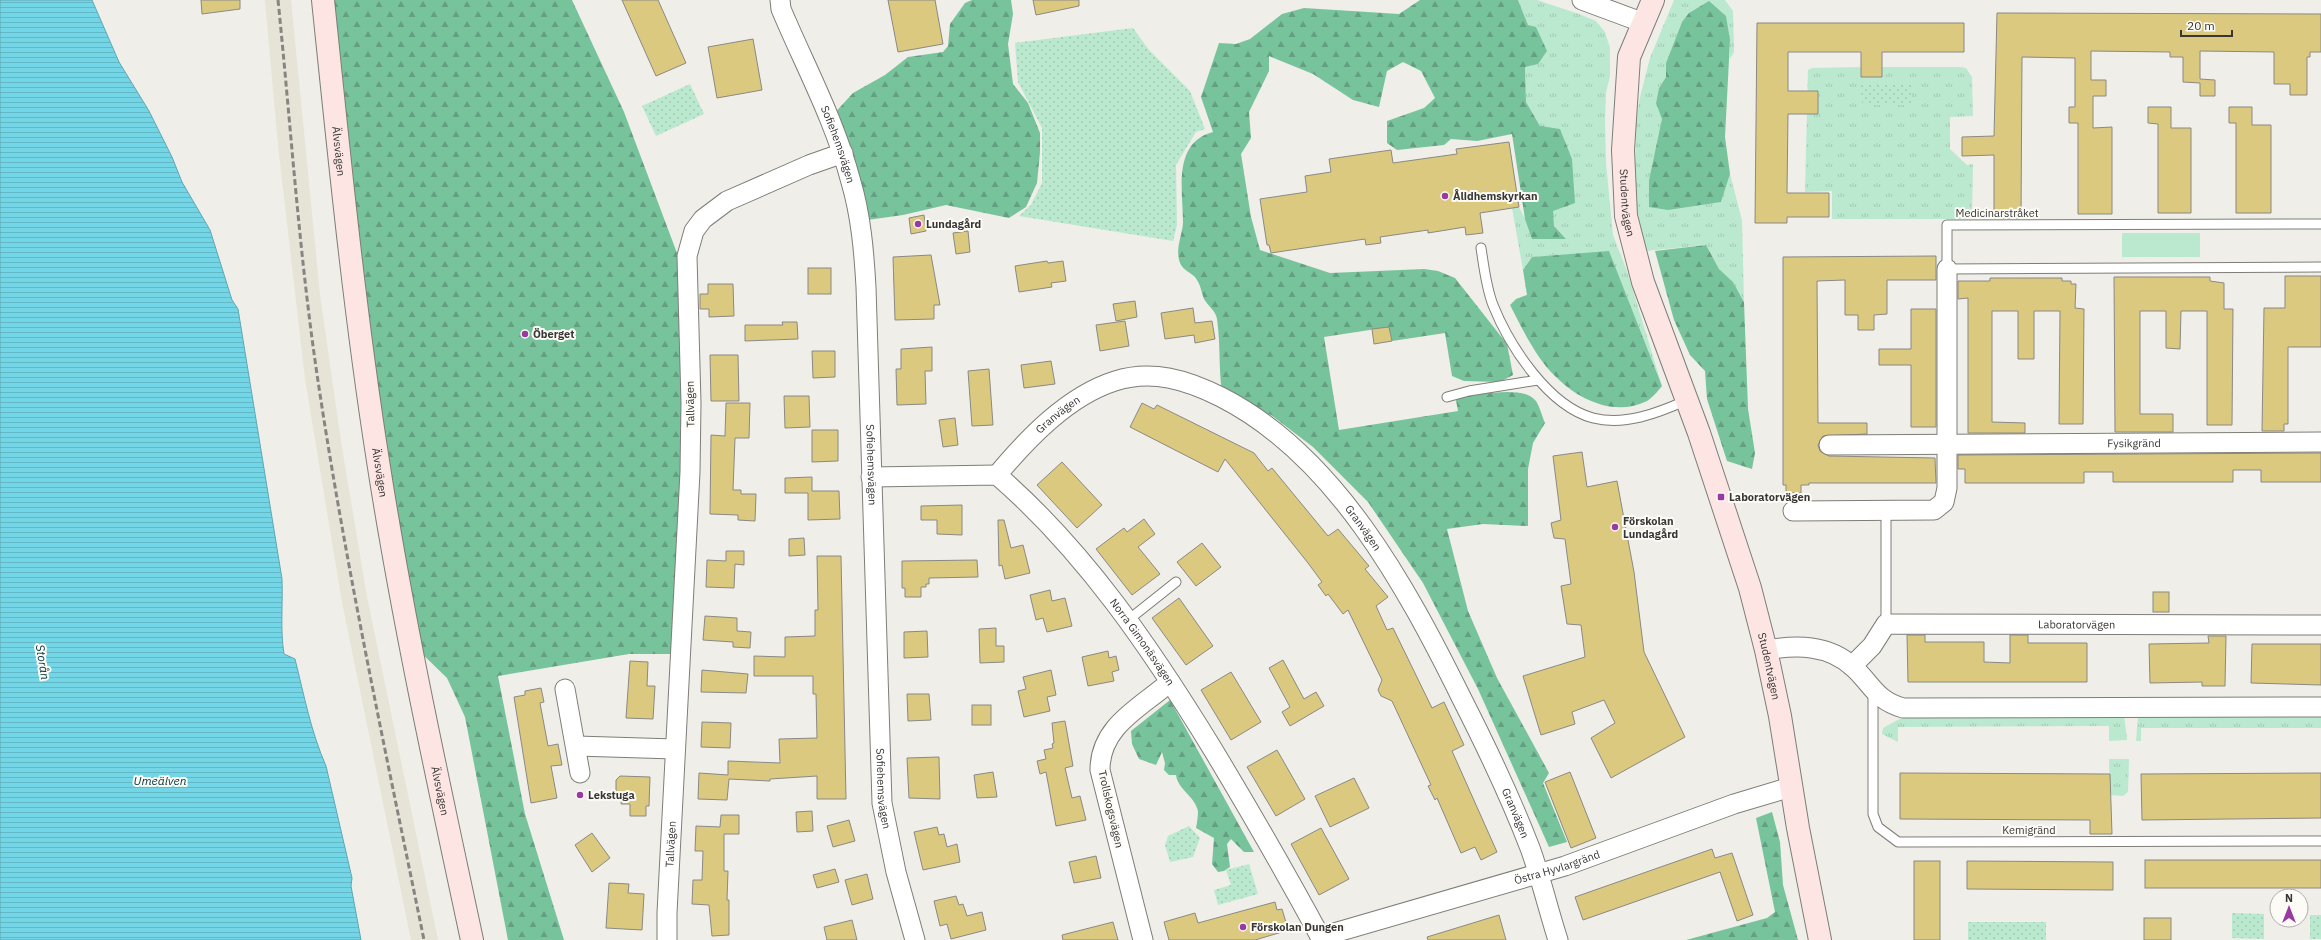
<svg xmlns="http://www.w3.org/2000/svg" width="2321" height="940" font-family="'IBM Plex Sans',sans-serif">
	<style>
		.built { fill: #e6e3d7 }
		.grass { fill: url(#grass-tufts) }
		.forest { fill: url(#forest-firs) }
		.park { fill: url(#park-dots) }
		.garden { fill: #bbe9cf }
		.water { fill: url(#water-rules); stroke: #61a6b1 }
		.building { fill: #dbc980; stroke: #8a8984 }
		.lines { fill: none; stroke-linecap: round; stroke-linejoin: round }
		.lane-casing { stroke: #7e7d78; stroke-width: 11 }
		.street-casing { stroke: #7e7d78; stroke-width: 21 }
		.secondary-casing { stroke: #7e7d78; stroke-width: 24 }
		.lane { stroke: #fff; stroke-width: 9 }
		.street { stroke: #fff; stroke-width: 19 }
		.secondary { stroke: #fce5e2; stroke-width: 22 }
		.rail { stroke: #868582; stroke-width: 3; stroke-dasharray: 6 3; stroke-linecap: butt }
		.poi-dot { fill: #9a39a1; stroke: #fcfbf6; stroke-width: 1.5 }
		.labels { text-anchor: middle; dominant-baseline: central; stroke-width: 4; stroke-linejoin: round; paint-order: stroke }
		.street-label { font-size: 11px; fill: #383735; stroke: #fcfbf6 }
		.poi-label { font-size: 11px; font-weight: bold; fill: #383735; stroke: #fcfbf6; text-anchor: start }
		.water-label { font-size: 12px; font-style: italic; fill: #03353c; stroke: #fcfbf6 }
	</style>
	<defs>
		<pattern id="grass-tufts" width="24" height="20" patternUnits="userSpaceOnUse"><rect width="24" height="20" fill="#bbe9cf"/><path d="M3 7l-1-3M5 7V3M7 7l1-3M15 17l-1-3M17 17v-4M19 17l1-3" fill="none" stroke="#a2c8b2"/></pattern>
		<pattern id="forest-firs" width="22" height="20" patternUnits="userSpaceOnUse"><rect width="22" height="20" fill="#77c39c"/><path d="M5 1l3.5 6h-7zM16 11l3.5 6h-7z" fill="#639f80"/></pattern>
		<pattern id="park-dots" width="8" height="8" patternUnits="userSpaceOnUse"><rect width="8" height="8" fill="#bbe9cf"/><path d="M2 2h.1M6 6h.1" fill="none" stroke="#a2c8b2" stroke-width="1.8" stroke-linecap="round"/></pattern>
		<pattern id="water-rules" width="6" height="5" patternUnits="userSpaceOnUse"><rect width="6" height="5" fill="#73d6e6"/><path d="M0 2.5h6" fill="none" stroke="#64b8c6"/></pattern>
	</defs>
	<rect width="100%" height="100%" fill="#efeee8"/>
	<polygon class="built" points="265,0 291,0 320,295 342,448 367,597 438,940 411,940 342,602 305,379 278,145"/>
	<g class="grass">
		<polygon points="1518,0 1537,0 1579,14 1596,21 1605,32 1610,48 1610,76 1606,93 1605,120 1606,163 1613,235 1627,271 1662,386 1609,252 1532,257 1523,270 1512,208 1519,207 1525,219 1565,238 1554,226 1540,126 1526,102 1525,67 1528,25"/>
		<polygon points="1674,0 1725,0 1733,11 1734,52 1730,59 1730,40 1682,22 1666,63 1666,77 1659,88 1656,103 1663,119 1649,180 1649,207 1721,202 1730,174 1742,220 1744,302 1733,282 1719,269 1706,245 1645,251 1635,198 1636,120 1640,97 1650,58"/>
		<polygon points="1861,67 1861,77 1882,77 1882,67 1960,67 1966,68 1972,77 1973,116 1950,117 1950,149 1967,165 1973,164 1972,211 1967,219 1832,219 1832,191 1805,192 1808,70 1812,68"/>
		<polygon points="2124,714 2127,740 2109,741 2109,726 1898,727 1898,742 1882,734 1883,728 1905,716"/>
		<polygon points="2138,716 2321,717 2321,728 2141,728 2141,741 2136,741"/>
		<polygon points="2109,759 2129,759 2128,792 2123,796 2110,795"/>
	</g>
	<g class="forest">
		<polygon points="323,0 572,0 624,112 686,277 681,654 629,654 498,676 525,814 564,940 508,940 465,717 447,678 410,642"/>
		<polygon points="972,0 1011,0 1013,14 1008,44 1013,84 1028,103 1040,133 1040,152 1037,183 1026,207 1009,218 946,205 903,215 860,221 830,118 853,93 885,75 908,57 943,52 948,46 950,24 965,3"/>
		<path d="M1420,0H1518L1528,25L1536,27L1547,51L1538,64L1525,67L1526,102L1540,126L1560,129L1572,159L1575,203L1553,211L1554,226L1566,239H1532L1525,219L1512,134L1477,141L1451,139L1444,145L1397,150L1387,143V121L1424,108L1435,98L1421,71L1403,62L1387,71L1379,107L1353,100L1313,74L1269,56V71L1249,112L1251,138L1241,154L1251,217L1260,250L1330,273L1424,269L1438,271L1455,278L1507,344L1513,375L1500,382L1464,381L1452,376L1445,333L1392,341L1389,327L1324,337L1339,430L1458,411L1455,395L1461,397C1479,395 1522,385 1535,400C1539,404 1542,416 1545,423L1533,443L1528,469V526L1483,524L1447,529L1468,611L1497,678L1549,773L1543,783L1567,842L1549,847L1478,689L1423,583L1368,502L1313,447L1271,415L1223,398C1218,372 1221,346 1217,319C1216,311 1208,306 1204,299C1201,291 1201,285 1195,277C1191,273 1184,270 1181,265C1174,251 1182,237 1183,223C1183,190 1172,143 1213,132L1201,97L1219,43L1236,44L1250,39L1282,14L1304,8L1399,14Z"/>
		<polygon points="1709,1 1726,16 1730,40 1725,137 1730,174 1721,202 1668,210 1649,207 1649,180 1662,119 1656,103 1659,88 1666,77 1666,63 1682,22 1689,13"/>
		<polygon points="1706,245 1719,269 1733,282 1744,302 1748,409 1755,453 1752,469 1727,461 1707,399 1705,371 1690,355 1674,320 1655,251"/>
		<path d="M1609,251L1662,386C1658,391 1652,398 1647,401C1615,417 1579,400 1556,377C1536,358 1523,330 1510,305L1516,299L1527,295L1523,270L1532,257Z"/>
		<path d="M1170,700L1254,852H1244L1231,839L1227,844L1230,867L1224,871L1218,872L1212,864L1214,838L1196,828C1197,823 1198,816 1198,811C1195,796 1178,790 1176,775H1169L1164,770L1165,763L1162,752L1156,765L1139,759L1132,744L1131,731Z"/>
		<polygon points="1772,812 1780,842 1783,885 1798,940 1686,940 1767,918 1775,912 1756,818"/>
	</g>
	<g class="park">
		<polygon points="1133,28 1149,50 1190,91 1205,129 1196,132 1176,165 1177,225 1173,241 1019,216 1031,205 1042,183 1042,128 1018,82 1015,43"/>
		<polygon points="1912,83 1912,105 1862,105 1861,84"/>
		<polygon points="690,84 704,114 656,136 642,106"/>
		<polygon points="1189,826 1200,838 1193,857 1170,862 1165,845 1168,836"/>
		<polygon points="1249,864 1258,894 1218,905 1214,890 1231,885 1226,870"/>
		<polygon points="2232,913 2264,914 2264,939 2232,938"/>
		<rect x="2310" y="915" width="11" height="24"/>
		<rect x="1968" y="922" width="78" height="18"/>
	</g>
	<rect class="garden" x="2122" y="233" width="78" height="24"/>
	<path class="water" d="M0,0H92L119,62L149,111L172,157L182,182L210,230L232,300L238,309L282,579C283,604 280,629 284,654L295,659C304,695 311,732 326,766L352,878L351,886L361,940H0Z"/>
	<g class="building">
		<polygon points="201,0 240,0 240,9 202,14"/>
		<polygon points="622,0 658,0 686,63 656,76"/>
		<polygon points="888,0 935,0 943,44 898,52"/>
		<polygon points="1033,0 1079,0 1079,6 1036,15"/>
		<polygon points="1997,13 2321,14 2321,52 2310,52 2310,57 2307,57 2307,95 2290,95 2290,84 2274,84 2274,52 2200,51 2200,79 2215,80 2215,96 2200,96 2200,83 2183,82 2183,57 2170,57 2170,52 2091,51 2091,80 2106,80 2106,96 2093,96 2093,128 2112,127 2112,214 2078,214 2078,123 2069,123 2069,107 2075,107 2075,58 2022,57 2021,218 1994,218 1994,155 1962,156 1962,137 1994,136"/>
		<polygon points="1757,23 1964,23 1964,52 1882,52 1882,77 1861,77 1861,52 1788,52 1788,91 1818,91 1818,114 1788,114 1787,193 1829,193 1829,217 1787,217 1787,223 1755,223"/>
		<polygon points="753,39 762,90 717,98 708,47"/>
		<polygon points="2148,107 2171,107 2171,128 2191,128 2191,213 2158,213 2158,124 2148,123"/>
		<polygon points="2229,107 2252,107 2252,125 2271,125 2271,213 2236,213 2236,123 2229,123"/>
		<polygon points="1509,142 1519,207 1480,213 1483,233 1466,235 1465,227 1428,233 1428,230 1380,237 1381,243 1366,245 1365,239 1271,253 1269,245 1267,245 1260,199 1307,192 1305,176 1331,172 1329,159 1391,150 1393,163 1457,154 1456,149"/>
		<polygon points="924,215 926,231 911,234 909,218"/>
		<polygon points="968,231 970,252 956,254 953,233"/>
		<polygon points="931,255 940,305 934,305 934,319 895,320 893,257"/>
		<polygon points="1936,256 1936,280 1887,280 1887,314 1874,315 1874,330 1858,330 1858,315 1845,315 1845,280 1817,281 1818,423 1867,423 1867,434 1823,436 1818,445 1820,451 1829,456 1935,458 1936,483 1809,483 1809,485 1801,485 1801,493 1786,493 1786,485 1783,485 1783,257"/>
		<polygon points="1047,261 1048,263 1063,261 1066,281 1051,283 1052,287 1019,292 1015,266"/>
		<rect x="808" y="268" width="23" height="26"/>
		<polygon points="2285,276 2321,276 2321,347 2288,347 2288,424 2284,424 2284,431 2262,431 2264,308 2285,308"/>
		<polygon points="2114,277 2210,277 2210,281 2224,283 2224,309 2233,309 2232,425 2207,425 2207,311 2181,311 2180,349 2166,348 2166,311 2140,311 2140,414 2173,414 2173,432 2115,432"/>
		<polygon points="1990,278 2062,278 2062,281 2071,281 2071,284 2076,284 2075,308 2084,309 2083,424 2059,424 2060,311 2034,311 2034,359 2018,359 2018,311 1992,311 1992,422 2025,423 2025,433 1968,433 1968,298 1958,299 1958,281 1990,281"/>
		<polygon points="708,284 733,284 734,316 709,317 709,309 700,309 700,294 708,294"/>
		<polygon points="1135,301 1137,317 1116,321 1113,304"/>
		<polygon points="1193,308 1195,323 1212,321 1215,339 1195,343 1194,335 1165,339 1161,313"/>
		<polygon points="1911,309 1936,309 1936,427 1911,427 1911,365 1879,365 1879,349 1911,349"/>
		<polygon points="1125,321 1129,346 1100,351 1096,325"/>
		<polygon points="782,322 797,322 798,339 745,341 745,325 783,325"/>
		<polygon points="1389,327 1392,341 1374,344 1372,329"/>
		<polygon points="932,347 932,371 925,371 926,404 897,405 896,369 901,369 901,349"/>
		<polygon points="812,351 835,351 835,377 813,378"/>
		<polygon points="710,355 738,355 739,401 711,401"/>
		<polygon points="1051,361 1055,384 1024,388 1021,365"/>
		<polygon points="989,369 993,425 972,426 968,371"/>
		<polygon points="784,396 809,396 810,427 785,428"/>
		<polygon points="726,403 750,403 749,438 735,438 733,490 741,490 741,494 756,494 755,521 738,520 738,515 710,514 711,435 725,436"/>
		<polygon points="1142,403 1154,409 1157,405 1254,453 1268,471 1272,468 1328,536 1338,529 1369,566 1365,569 1388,597 1376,606 1387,630 1393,628 1432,708 1444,702 1464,745 1452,751 1497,852 1481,860 1475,847 1461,853 1437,798 1435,800 1428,786 1431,785 1392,701 1381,696 1378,690 1382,680 1348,610 1343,614 1328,594 1326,596 1318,585 1322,582 1308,563 1225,459 1218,472 1130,427"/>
		<polygon points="955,418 958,445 943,447 939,420"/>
		<polygon points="812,430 838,430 838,461 812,462"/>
		<polygon points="1582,452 1587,487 1617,481 1634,572 1644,652 1685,737 1611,778 1591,738 1615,723 1604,700 1572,712 1575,724 1541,735 1523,676 1585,657 1581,625 1567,624 1561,586 1571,584 1565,539 1554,538 1551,523 1561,520 1553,456"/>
		<polygon points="2321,453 2321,482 2261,482 2261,470 2233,470 2233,482 2113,482 2113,472 2084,472 2084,483 1965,483 1965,469 1958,469 1958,455"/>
		<polygon points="1062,462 1102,505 1077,528 1037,485"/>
		<polygon points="812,477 812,491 839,491 840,519 808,520 808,493 785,493 785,478"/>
		<polygon points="962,505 962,535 937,534 937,520 921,520 921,506"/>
		<polygon points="1144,519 1155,534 1138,547 1160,574 1132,595 1096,549 1124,528 1127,532"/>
		<polygon points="998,520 1004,520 1011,548 1023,545 1030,573 1005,579 1002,565 999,566"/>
		<polygon points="804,538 805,555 789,556 789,539"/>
		<polygon points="1202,543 1221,567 1196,586 1177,562"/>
		<polygon points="726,551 744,551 744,565 735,564 734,588 706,587 707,560 726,561"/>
		<polygon points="817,556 841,556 846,799 817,799 817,776 770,779 770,781 729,779 727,800 698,799 699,773 728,775 728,761 780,763 779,739 817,738 816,694 813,694 813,676 754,676 754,656 785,657 785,637 815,636 815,610 818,610"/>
		<polygon points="977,560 978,577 929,578 929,584 926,584 926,587 921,587 921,597 905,597 905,588 902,588 902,561"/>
		<polygon points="1050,590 1052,601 1065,598 1072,626 1047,632 1043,618 1036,620 1030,595"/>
		<rect x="2153" y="592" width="16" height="20"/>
		<polygon points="1179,598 1213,646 1186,665 1152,618"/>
		<polygon points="705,616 737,618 737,631 751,632 750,648 733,647 733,642 703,640"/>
		<polygon points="996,628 996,646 1004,646 1004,662 980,663 979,629"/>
		<polygon points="927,631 928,657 904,658 904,632"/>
		<polygon points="1907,635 1925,635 1925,642 1984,642 1984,662 2010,663 2010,635 2028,635 2028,643 2087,643 2087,682 1908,682"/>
		<polygon points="2208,636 2226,636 2225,686 2202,686 2202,682 2150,683 2149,644 2209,643"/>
		<polygon points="2252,644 2321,644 2321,685 2251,683"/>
		<polygon points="1108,651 1109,658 1116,656 1119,670 1112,672 1114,681 1088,686 1082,657"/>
		<polygon points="1283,660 1304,699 1316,692 1324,706 1290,726 1282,712 1290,707 1269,668"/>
		<polygon points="630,661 648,662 647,686 655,686 653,719 626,718"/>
		<polygon points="702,670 748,674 746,693 701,692"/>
		<polygon points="1051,670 1056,695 1047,697 1050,711 1024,717 1018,691 1026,689 1023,677"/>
		<polygon points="1231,672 1261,722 1231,740 1201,690"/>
		<polygon points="541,688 544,702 540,703 548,746 558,744 562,765 551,766 557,798 531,803 514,697 525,695 525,691"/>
		<polygon points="907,694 929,694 931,720 908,721"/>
		<rect x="972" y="705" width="19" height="20"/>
		<polygon points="1065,721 1073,766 1065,768 1072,798 1080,796 1086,820 1056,826 1046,772 1040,774 1037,761 1046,759 1044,750 1053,748 1052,744 1054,743 1052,723"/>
		<polygon points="702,722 731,723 730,748 701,747"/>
		<polygon points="1277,750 1305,799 1276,816 1247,767"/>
		<polygon points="939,757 940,799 909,798 907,758"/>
		<polygon points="993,772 997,797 977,798 974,775"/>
		<polygon points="1570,772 1596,838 1571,848 1545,782"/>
		<polygon points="1900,773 2110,774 2112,834 2090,834 2090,820 1900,819"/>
		<polygon points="2321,773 2321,818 2142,820 2141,774"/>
		<polygon points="620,776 650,777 649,806 646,806 646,816 630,816 630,804 621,804 622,797 616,791 616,780"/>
		<polygon points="1354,778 1369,808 1330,827 1315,796"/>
		<polygon points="812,811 813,831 797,832 796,812"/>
		<polygon points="721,815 739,815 739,834 724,834 724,871 728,871 727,900 729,900 729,935 712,936 709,905 692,904 693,880 702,880 703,851 695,851 696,826 720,827"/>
		<polygon points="849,820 855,841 833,847 827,826"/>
		<polygon points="937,827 939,835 944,834 947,847 957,844 960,862 923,870 914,832"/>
		<polygon points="1321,828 1349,879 1319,895 1291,844"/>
		<polygon points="592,833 610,858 592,872 575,845"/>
		<polygon points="1712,849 1715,858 1732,853 1753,915 1737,921 1720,872 1583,920 1575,897"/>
		<polygon points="1096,856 1101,878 1074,883 1069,862"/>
		<rect x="2145" y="860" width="176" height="28"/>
		<rect x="1914" y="861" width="26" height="79"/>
		<polygon points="1967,861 2113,862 2113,890 1967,889"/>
		<polygon points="835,869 839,882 817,888 813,875"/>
		<polygon points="867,874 873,899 852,905 845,880"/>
		<polygon points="609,883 629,884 628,893 644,894 642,930 606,928"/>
		<polygon points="956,896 959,905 963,904 967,916 982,912 986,930 951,939 947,924 940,926 934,901"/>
		<polygon points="1275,902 1277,910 1282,909 1287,926 1281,927 1282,932 1255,940 1169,940 1164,922 1195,913 1198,923"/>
		<polygon points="1499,915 1506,940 1428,940 1427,937"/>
		<rect x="2144" y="918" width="27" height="22"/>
		<polygon points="852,920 857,940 827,940 824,927"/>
		<polygon points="1113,922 1118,940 1063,940 1062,935"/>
	</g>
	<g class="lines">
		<g class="lane-casing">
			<g id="lane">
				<polyline points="2321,224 1947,225 1947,269 2321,267"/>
				<path d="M1481,248C1484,267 1486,287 1493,305C1509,345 1548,406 1593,418C1625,426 1658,413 1687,400"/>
				<polyline points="1447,397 1469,391 1538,380"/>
				<polyline points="1127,621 1176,582"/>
				<polyline points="1886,624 1886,511"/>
				<polyline points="1873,691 1873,814 1878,827 1898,842 2321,841"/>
			</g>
		</g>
		<g class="street-casing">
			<g id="street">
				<path id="s1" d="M780,0L781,9C805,66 835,121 851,182C861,216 864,252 866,287L882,803L896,872L915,940"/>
				<polyline points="1582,0 1644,23"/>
				<path id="s2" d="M1829,445L2321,442"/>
				<path id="s3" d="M997,475C1028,438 1068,396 1115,381C1152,369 1187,380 1221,397C1335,455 1406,586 1461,697C1486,746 1510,796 1530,848C1541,878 1548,909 1558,940"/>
				<path id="s4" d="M871,477L997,475C1085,551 1152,650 1212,748C1250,811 1287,875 1322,940"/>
				<polyline points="1793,511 1934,510 1944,502 1947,488 1947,269"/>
				<path d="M1766,650C1796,645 1828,644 1853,667C1872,684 1875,700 1903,708L2321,707"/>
				<path id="s5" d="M1852,666L1872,646L1886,624L2321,625"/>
				<polyline points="565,689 580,773"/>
				<polyline points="576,746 675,749"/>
				<path id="s6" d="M1320,937L1565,866L1734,804L1791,787"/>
				<path id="s7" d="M667,940V913L690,472L691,403L687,256L694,231L703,219L727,201L809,165L843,153"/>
				<path d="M1143,940L1100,770C1100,726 1140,708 1170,682"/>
			</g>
		</g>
		<g class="secondary-casing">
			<g id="secondary">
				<path id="s8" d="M323,0C339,154 354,308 378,461C403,622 438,781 472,940"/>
				<path id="s9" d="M1653,0L1629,57L1623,150L1626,216L1643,282L1699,433L1750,588L1766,650L1780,716L1798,828L1820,940"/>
			</g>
		</g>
		<use href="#lane" class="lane"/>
		<use href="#street" class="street"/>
		<use href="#secondary" class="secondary"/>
		<path class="rail" d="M278,0C291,127 299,254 318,381C346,568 386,754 424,940"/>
	</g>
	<g class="poi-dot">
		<circle cx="1445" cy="196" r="4"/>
		<circle cx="918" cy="224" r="4"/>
		<circle cx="525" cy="334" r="4"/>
		<rect x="1717" y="493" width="8" height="8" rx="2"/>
		<circle cx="1615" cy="527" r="4"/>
		<circle cx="580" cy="795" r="4"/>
		<circle cx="1243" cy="927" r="4"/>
	</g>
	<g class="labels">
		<g class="street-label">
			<text stroke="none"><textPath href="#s1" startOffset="156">Sofiehemsvägen</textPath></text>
			<text stroke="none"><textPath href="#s8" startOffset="152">Älvsvägen</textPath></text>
			<text stroke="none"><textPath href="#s9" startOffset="208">Studentvägen</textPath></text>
			<text x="1997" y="213">Medicinarstråket</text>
			<text transform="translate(690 404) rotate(-91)">Tallvägen</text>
			<text stroke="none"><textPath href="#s3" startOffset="86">Granvägen</textPath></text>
			<text stroke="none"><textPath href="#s2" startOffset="305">Fysikgränd</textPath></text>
			<text stroke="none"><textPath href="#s1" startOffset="480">Sofiehemsvägen</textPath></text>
			<text stroke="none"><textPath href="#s8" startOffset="476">Älvsvägen</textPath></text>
			<text stroke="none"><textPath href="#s3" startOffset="458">Granvägen</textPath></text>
			<text stroke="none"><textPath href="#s5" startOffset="245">Laboratorvägen</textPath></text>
			<text stroke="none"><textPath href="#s4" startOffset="348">Norra Gimonäsvägen</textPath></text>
			<text stroke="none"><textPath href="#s9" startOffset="694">Studentvägen</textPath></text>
			<text stroke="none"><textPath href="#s1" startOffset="804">Sofiehemsvägen</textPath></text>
			<text stroke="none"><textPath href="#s8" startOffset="800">Älvsvägen</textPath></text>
			<text transform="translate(1111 809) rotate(77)">Trollskogsvägen</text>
			<text stroke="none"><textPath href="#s3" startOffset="782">Granvägen</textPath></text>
			<text x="2029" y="830">Kemigränd</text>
			<text stroke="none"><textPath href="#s7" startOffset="96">Tallvägen</textPath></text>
			<text stroke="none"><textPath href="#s6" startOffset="247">Östra Hyvlargränd</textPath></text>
		</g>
		<g class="poi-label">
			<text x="1453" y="196">Ålidhemskyrkan</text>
			<text x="926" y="224">Lundagård</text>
			<text x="533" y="334">Öberget</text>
			<text x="1729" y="497">Laboratorvägen</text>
			<text x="1623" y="521">Förskolan<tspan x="1623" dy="13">Lundagård</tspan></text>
			<text x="588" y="795">Lekstuga</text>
			<text x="1251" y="927">Förskolan Dungen</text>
		</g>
		<g class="water-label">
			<text transform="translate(43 662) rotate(81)">Storån</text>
			<text x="160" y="780">Umeälven</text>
		</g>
	</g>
	<g transform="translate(2289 908)"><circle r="19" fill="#fcfbf6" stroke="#aeada9"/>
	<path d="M0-3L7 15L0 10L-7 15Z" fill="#9a39a1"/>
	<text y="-6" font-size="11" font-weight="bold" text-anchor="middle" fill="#383735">N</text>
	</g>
	<path d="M2181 30v6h51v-6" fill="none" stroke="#383735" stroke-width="2"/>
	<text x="2187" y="30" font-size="12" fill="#383735" stroke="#fcfbf6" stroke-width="3" paint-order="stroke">20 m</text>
</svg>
